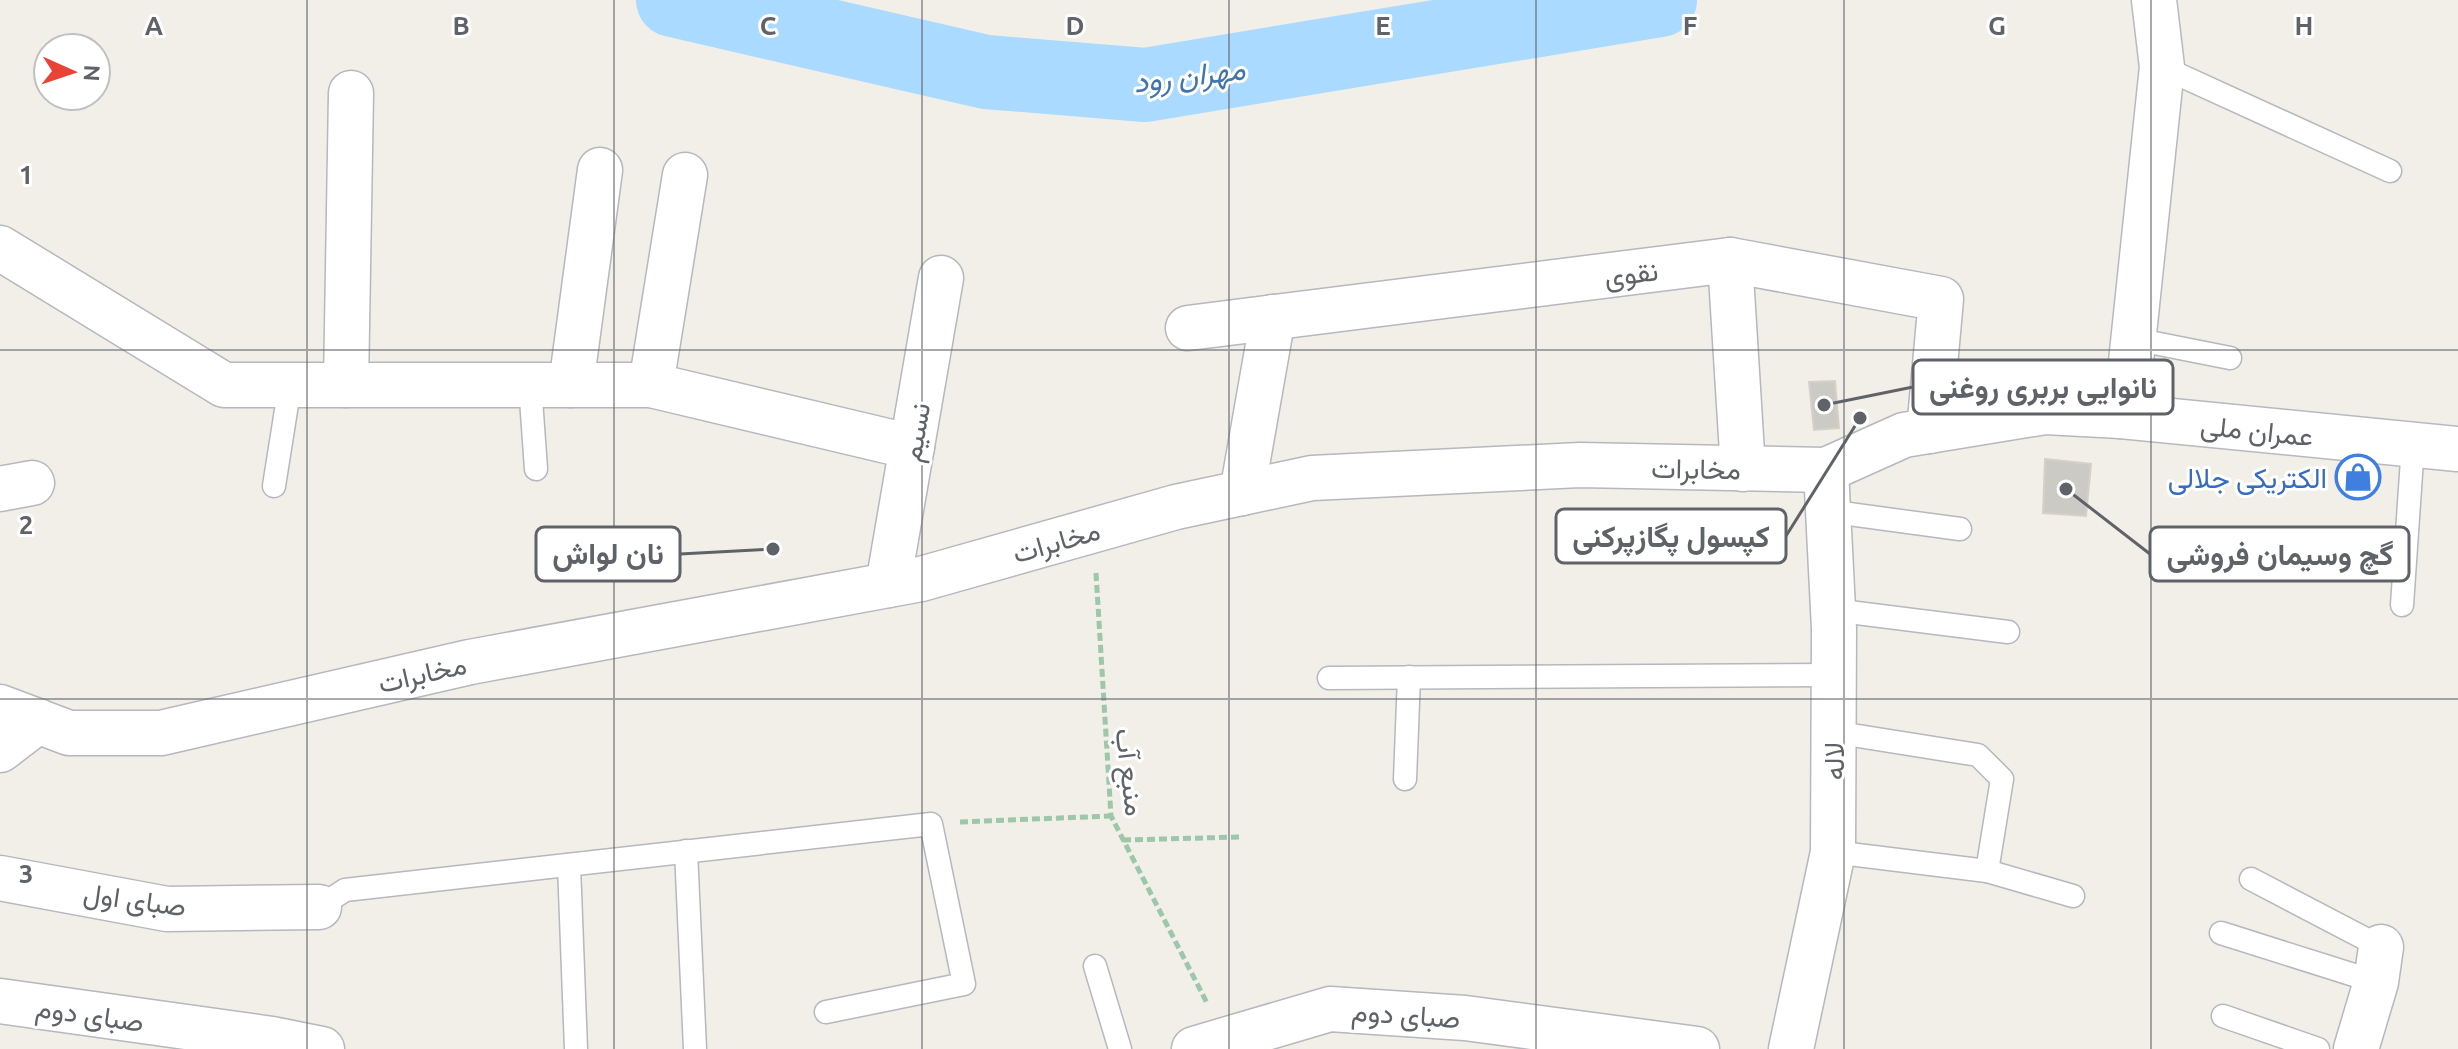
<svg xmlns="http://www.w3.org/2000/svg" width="2458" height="1049" font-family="Ubuntu,Vazirmatn,sans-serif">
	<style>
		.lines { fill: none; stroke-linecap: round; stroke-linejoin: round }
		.river { stroke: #aadaff; stroke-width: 74 }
		.building { fill: #cccac5; stroke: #d6d1c6; stroke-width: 2 }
		.lane-casing { stroke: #b5b8bc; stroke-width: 25 }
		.street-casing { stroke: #b5b8bc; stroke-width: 47 }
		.secondary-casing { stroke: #b6babf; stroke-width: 47 }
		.path { stroke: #9cc7a9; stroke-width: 5; stroke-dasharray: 8 4; stroke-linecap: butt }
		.lane { stroke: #fff; stroke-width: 22 }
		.street { stroke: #fff; stroke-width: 44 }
		.secondary { stroke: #fff; stroke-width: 44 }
		.grid { fill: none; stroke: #5f6368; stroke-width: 2; stroke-opacity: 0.55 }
		.labels { text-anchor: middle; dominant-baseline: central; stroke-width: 6; stroke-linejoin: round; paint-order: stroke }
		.street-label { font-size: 28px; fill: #5f6368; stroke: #fff }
		.shop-label { font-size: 28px; fill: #366cbe; stroke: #fff; text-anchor: end }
		.water-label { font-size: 30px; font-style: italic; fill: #4174aa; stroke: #fff }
		.grid-label { font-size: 26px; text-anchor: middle; font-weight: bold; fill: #5f6368; stroke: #fff; stroke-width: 6; stroke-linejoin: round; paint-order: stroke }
		.leader { fill: none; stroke: #5f6368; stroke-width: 3 }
		.callout-dot { fill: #5f6368; stroke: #fff; stroke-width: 3 }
		.callout { fill: #fff; stroke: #5f6368; stroke-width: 3 }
		.callout-label { font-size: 30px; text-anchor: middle; font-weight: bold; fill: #5f6368 }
	</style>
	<rect width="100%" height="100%" fill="#f1efe8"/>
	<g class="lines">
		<polyline class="river" points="673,0 986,72 1145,85 1660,0"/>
	</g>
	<g class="building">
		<polygon points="1835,381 1839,428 1814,430 1809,382"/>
		<polygon points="2045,459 2091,464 2086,516 2043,513"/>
	</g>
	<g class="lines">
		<g class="lane-casing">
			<g id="lane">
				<polyline points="2162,67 2390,171"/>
				<polyline points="2134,339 2230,358"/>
				<polyline points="530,385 536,469"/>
				<polyline points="274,486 290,385"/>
				<polyline points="1827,511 1960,529"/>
				<polyline points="2276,547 2404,566"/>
				<polyline points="2402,605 2413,445"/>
				<polyline points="1833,610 2008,632"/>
				<polyline points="1329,678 1834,675"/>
				<polyline points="1405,779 1409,677"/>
				<polyline points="686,851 695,1049"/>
				<polyline points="1833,852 1987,871 2002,779 1978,755 1833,732"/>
				<polyline points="569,865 576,1049"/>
				<polyline points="1987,871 2073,896"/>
				<polyline points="2251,879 2381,947"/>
				<polyline points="319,907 345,890 931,824 964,984 826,1012"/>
				<polyline points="2221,933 2376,982"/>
				<polyline points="1095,966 1120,1049"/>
				<polyline points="2223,1016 2318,1049"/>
			</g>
		</g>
		<g class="street-casing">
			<g id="street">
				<polyline points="0,248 224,385 651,385 912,447"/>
				<polyline points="1730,260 1743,469"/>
				<polyline points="1188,328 1730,260 1941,299 1929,431"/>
				<polyline points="346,385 351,93"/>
				<polyline points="571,385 600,170"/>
				<polyline points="651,385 685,175"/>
				<polyline points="0,489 32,483"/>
				<polyline points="1242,493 1273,317"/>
				<polyline points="888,585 941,278"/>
				<polyline points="0,707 69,733 161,733 470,662 921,579 1176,507 1312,478 1580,465 1826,470 1904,435 2045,412 2121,416"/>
				<polyline points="0,750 38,721"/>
				<polyline points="0,878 167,909 319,907"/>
				<polyline points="0,1001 272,1039 322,1049"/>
				<polyline points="1194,1049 1330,1009 1465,1018 1697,1049"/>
				<polyline points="1791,1049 1833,852 1834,629 1826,470"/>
				<polyline points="2356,1049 2376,982 2381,947"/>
			</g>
		</g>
		<g class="secondary-casing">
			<polyline id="secondary" points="2154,0 2162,67 2129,381 2121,416 2458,449"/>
		</g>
		<g class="path">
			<polyline points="1096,573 1111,816 1207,1003"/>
			<polyline points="960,822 1110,816"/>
			<polyline points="1123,840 1241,837"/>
		</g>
		<use href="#lane" class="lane"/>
		<use href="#street" class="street"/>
		<use href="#secondary" class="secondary"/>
	</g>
	<path class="grid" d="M307,0V1049M614,0V1049M922,0V1049M1229,0V1049M1536,0V1049M1844,0V1049M2151,0V1049M0,350H2458M0,699H2458"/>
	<defs>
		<g id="shop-ring" transform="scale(2.3)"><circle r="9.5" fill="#fff" stroke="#3f7fe0" stroke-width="1.5"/><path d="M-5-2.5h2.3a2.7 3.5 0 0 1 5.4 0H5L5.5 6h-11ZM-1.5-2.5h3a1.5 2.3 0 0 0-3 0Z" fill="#3f7fe0"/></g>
	</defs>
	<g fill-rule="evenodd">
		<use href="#shop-ring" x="2358" y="477"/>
	</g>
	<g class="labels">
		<g class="street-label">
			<text transform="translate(1631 273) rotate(-7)">نقوی</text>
			<text transform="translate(2257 430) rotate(6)">عمران ملی</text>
			<text transform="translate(915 432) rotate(-80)">نسیم</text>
			<text transform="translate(1696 468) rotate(1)">مخابرات</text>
			<text transform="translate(1056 541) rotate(-16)">مخابرات</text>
			<text transform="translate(422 673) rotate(-13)">مخابرات</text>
			<text transform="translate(1833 761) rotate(-90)">لاله</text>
			<text transform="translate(1131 772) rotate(83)">منبع آب</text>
			<text transform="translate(135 899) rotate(8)">صبای اول</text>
			<text transform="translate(90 1014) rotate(8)">صبای دوم</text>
			<text transform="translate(1406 1014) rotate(4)">صبای دوم</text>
		</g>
		<g class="shop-label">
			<text x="2327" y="477">الکتریکی جلالی</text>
		</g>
		<g class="water-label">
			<text transform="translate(1189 75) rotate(-7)">مهران رود</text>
		</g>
	</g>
	<g class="grid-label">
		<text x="154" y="35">A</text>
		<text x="461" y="35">B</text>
		<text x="768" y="35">C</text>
		<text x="1075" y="35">D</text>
		<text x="1383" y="35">E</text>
		<text x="1690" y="35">F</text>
		<text x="1997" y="35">G</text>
		<text x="2304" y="35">H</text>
		<text x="26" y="184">1</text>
		<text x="26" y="534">2</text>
		<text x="26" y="883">3</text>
	</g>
	<path class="leader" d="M1824 405L1913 387M1860 418L1786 536M773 549L680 554M2066 489L2150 554"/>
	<g class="callout-dot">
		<circle cx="1824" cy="405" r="8"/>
		<circle cx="1860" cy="418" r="8"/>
		<circle cx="773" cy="549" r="8"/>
		<circle cx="2066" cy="489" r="8"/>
	</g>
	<g class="callout">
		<rect x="1913" y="360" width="260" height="54" rx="8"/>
		<rect x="1556" y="509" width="230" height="54" rx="8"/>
		<rect x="536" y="527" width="144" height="54" rx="8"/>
		<rect x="2150" y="527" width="259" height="54" rx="8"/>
	</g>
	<g class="callout-label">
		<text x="2043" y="398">نانوایی بربری روغنی</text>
		<text x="1671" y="547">کپسول پگازپرکنی</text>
		<text x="608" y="564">نان لواش</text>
		<text x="2280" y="565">گچ وسیمان فروشی</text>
	</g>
	<g transform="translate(72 72) rotate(93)"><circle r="38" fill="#ffffff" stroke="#bfc1c3" stroke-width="2"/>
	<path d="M0-6L14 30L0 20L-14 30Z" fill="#ea4335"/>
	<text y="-12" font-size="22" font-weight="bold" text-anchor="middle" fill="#5f6368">N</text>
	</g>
</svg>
